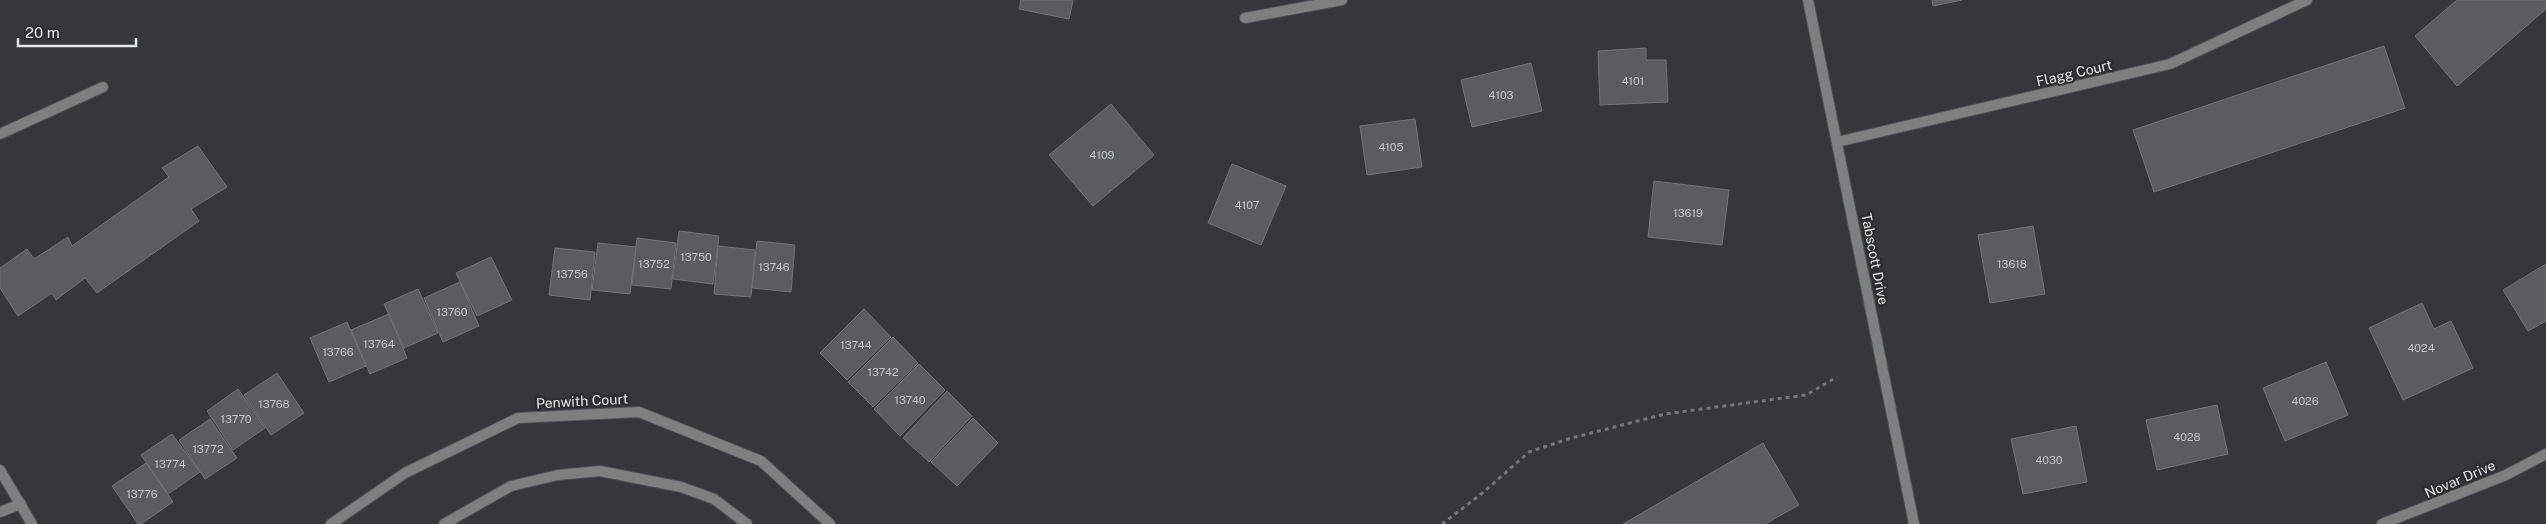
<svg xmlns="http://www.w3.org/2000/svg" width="2546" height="524" font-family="'Public Sans',sans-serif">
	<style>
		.building { fill: #595c60; stroke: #717478 }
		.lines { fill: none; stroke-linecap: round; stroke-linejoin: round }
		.minor-casing { stroke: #505357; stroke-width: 12 }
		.path { stroke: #737679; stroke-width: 3; stroke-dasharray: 4 4; stroke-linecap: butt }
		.minor { stroke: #7d7f81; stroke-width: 10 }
		.labels { text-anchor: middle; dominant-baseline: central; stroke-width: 4.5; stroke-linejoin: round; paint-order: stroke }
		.number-label { font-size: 11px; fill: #c3c4c8 }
		.street-label { font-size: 14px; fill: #e6e7ea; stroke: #2a2d31 }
	</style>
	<rect width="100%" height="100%" fill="#34373b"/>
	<g class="building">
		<polygon points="1021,0 1073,0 1069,19 1019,9"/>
		<polygon points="1932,0 1962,0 1933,6"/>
		<polygon points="2457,0 2546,0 2546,9 2457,86 2415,36"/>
		<polygon points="2384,46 2405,108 2154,192 2133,130"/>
		<polygon points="1646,48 1646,60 1666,60 1668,102 1600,105 1598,51"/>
		<polygon points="1531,63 1542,111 1472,127 1461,80"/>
		<polygon points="1111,104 1154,155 1093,206 1049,155"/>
		<polygon points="1415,119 1422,167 1367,175 1360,126"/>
		<polygon points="198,146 227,187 191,209 199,221 97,293 85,278 56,300 52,293 18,316 0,288 0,268 27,249 34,259 68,237 72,246 169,177 162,168"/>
		<polygon points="1232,164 1286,186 1261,245 1208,223"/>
		<polygon points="1654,181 1729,190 1722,245 1648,237"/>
		<polygon points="2033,226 2045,294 1990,303 1978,235"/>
		<polygon points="679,231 719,236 713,284 673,279"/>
		<polygon points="637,238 676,243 671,289 632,285"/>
		<polygon points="757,241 795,245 791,292 752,288"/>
		<polygon points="598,243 636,247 630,294 592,290"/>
		<polygon points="718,246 755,250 751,297 714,294"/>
		<polygon points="555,248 595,252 590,300 549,295"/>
		<polygon points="491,257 512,300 477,316 456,273"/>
		<polygon points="2546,264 2546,321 2528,331 2503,290"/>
		<polygon points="460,282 479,326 443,342 424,298"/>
		<polygon points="418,289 438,333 404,348 384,304"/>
		<polygon points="2422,303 2434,329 2451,321 2473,368 2403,400 2369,328"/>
		<polygon points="864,309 891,337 847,380 820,353"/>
		<polygon points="389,314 407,358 370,374 351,330"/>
		<polygon points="347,322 366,366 329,382 310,338"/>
		<polygon points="893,337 918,363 873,407 848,382"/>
		<polygon points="2326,362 2348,415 2285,441 2263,388"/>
		<polygon points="919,364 945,390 900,436 874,409"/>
		<polygon points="277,373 304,413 271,435 244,395"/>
		<polygon points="238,389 265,428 233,450 207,411"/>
		<polygon points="947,391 972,416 929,462 903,438"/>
		<polygon points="2217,405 2228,454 2157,470 2146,420"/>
		<polygon points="973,418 998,443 957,486 931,462"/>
		<polygon points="210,419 237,458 205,479 179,440"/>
		<polygon points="2076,426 2087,482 2023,494 2011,439"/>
		<polygon points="172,434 200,472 168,494 141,455"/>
		<polygon points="1763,443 1799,505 1765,524 1623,524"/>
		<polygon points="146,463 173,502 141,524 138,524 112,486"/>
	</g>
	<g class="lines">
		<g class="minor-casing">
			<g id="minor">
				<polyline points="1808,0 1914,524"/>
				<polyline points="1245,18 1342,0"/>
				<polyline points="0,134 103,87"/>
				<polyline points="1837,142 2170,64 2307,0"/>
				<polyline points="0,470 32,524"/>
				<polyline points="0,512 21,504"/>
				<polyline points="331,524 405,473 518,418 639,412 761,461 830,524"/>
				<polyline points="444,524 511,486 558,475 600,471 681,487 714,499 747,524"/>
				<polyline points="2382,524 2506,475 2546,454"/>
			</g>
		</g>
		<polyline class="path" points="1442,524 1480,495 1529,452 1568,439 1665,414 1806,395 1837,377"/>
		<use href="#minor" class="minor"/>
	</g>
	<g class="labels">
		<g class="number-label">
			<text x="1633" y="81">4101</text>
			<text x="1501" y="95">4103</text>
			<text x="1391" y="147">4105</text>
			<text x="1102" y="155">4109</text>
			<text x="1247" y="205">4107</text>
			<text x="1688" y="213">13619</text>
			<text x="696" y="257">13750</text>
			<text x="654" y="264">13752</text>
			<text x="2012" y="264">13618</text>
			<text x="774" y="267">13746</text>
			<text x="572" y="274">13756</text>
			<text x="452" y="312">13760</text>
			<text x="379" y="344">13764</text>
			<text x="856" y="345">13744</text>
			<text x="2421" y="348">4024</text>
			<text x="338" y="352">13766</text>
			<text x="883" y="372">13742</text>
			<text x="910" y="400">13740</text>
			<text x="2305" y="401">4026</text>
			<text x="274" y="404">13768</text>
			<text x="236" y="419">13770</text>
			<text x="2187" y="437">4028</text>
			<text x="208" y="449">13772</text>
			<text x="2049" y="460">4030</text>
			<text x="170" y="464">13774</text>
			<text x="142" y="494">13776</text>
		</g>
		<g class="street-label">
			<text transform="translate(2074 73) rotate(-13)">Flagg Court</text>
			<text transform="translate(1875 259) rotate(79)">Tabscott Drive</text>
			<text transform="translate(582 401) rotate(-3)">Penwith Court</text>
			<text transform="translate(2460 479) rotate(-23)">Novar Drive</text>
		</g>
	</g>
	<path d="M18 38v8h118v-8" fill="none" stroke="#e6e7ea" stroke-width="2.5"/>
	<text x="25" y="38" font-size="15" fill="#e6e7ea" stroke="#2a2d31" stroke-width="4" paint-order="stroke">20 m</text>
</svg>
